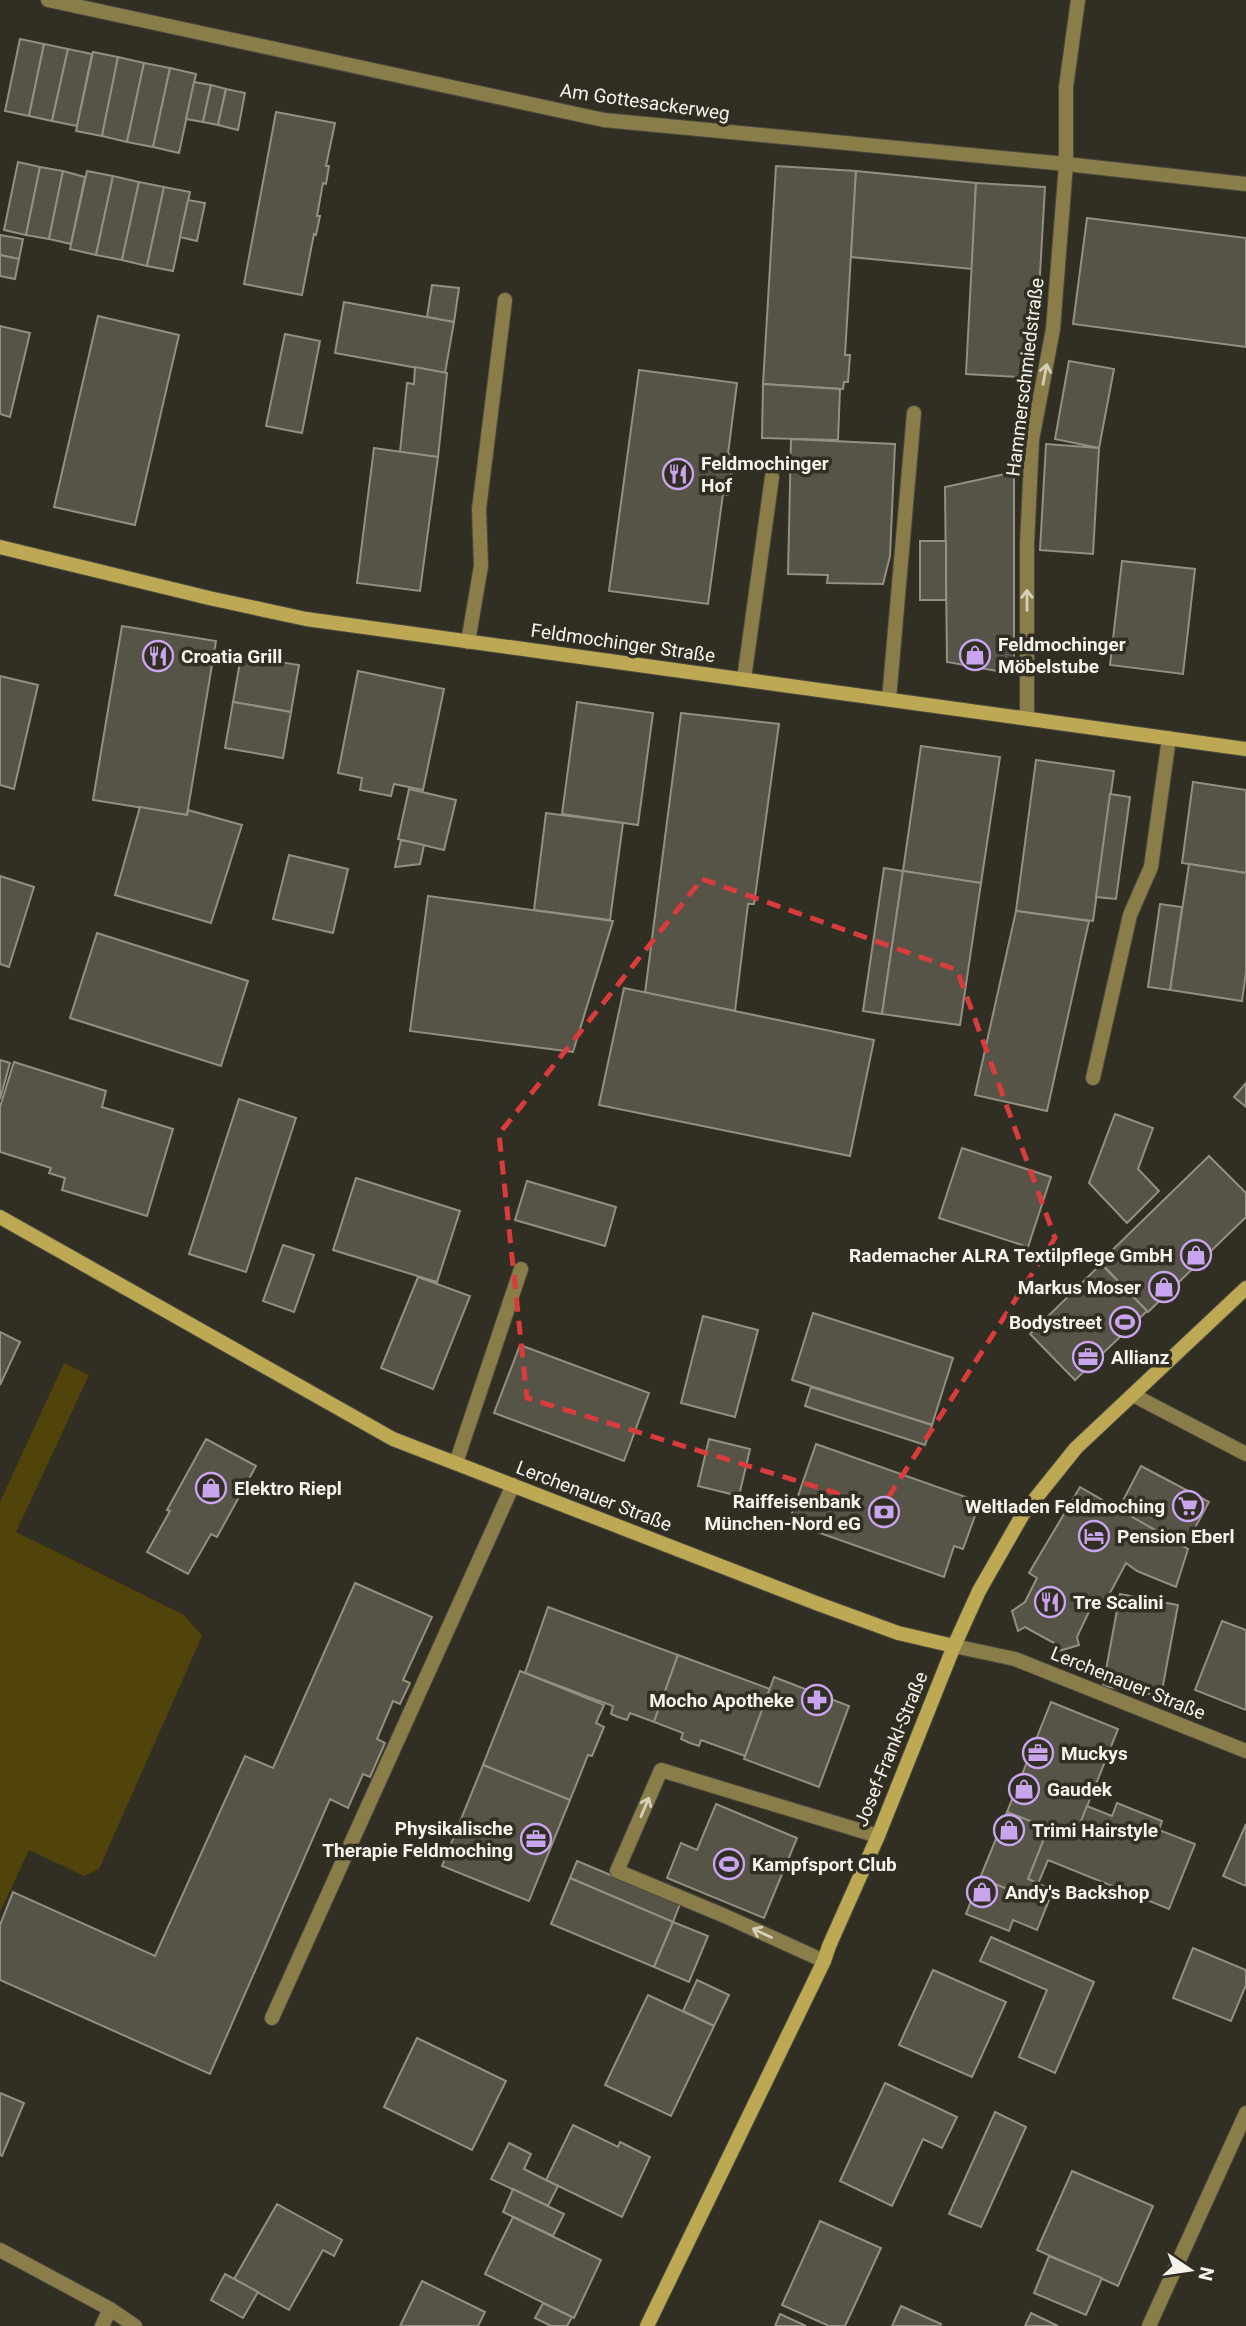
<svg xmlns="http://www.w3.org/2000/svg" width="1246" height="2326" font-family="Roboto,sans-serif">
	<style>
		.green { fill: #50440b }
		.building { fill: #565347; stroke: #939082; stroke-width: 2 }
		.lines { fill: none; stroke-linecap: round; stroke-linejoin: round }
		.lane-casing { stroke: #4c4a3f; stroke-width: 16 }
		.street-casing { stroke: #4c4a3f; stroke-width: 16 }
		.secondary-casing { stroke: #4c4a3f; stroke-width: 16 }
		.lane { stroke: #897d49; stroke-width: 14 }
		.street { stroke: #897d49; stroke-width: 14 }
		.secondary { stroke: #bda953; stroke-width: 14 }
		.oneway { stroke: #d5d0bb }
		.marked { fill: none; stroke: #d93c3c; stroke-width: 5; stroke-dasharray: 14 9; stroke-linejoin: round }
		.labels { text-anchor: middle; dominant-baseline: central; stroke-width: 7; stroke-linejoin: round; paint-order: stroke }
		.street-label { font-size: 19px; fill: #f5f4ec; stroke: #312e23 }
		.poi-label { font-size: 19px; font-weight: bold; fill: #f5f4ec; stroke: #312e23; text-anchor: start }
	</style>
	<rect width="100%" height="100%" fill="#312e23"/>
	<polygon class="green" points="64,1363 89,1375 16,1532 184,1615 202,1636 99,1869 84,1876 29,1850 0,1912 0,1502"/>
	<g class="building">
		<polygon points="20,39 44,44 29,116 5,111"/>
		<polygon points="44,44 68,49 52,121 29,116"/>
		<polygon points="68,49 92,54 77,126 52,121"/>
		<polygon points="93,52 118,57 102,136 76,131"/>
		<polygon points="118,57 144,63 127,142 102,136"/>
		<polygon points="144,63 170,68 153,147 127,142"/>
		<polygon points="170,68 196,74 179,153 153,147"/>
		<polygon points="194,82 211,85 203,122 186,119"/>
		<polygon points="211,85 226,89 218,125 203,122"/>
		<polygon points="226,89 245,93 238,130 218,125"/>
		<polygon points="276,112 335,123 326,166 329,166 326,184 323,183 317,216 320,216 316,235 314,234 302,295 244,284"/>
		<polygon points="18,162 40,167 26,235 4,230"/>
		<polygon points="776,166 856,171 845,355 850,355 848,382 844,382 843,389 763,384"/>
		<polygon points="40,167 63,171 49,239 26,235"/>
		<polygon points="63,171 85,177 71,244 49,239"/>
		<polygon points="87,171 113,176 96,255 70,249"/>
		<polygon points="856,171 976,183 972,269 851,257"/>
		<polygon points="113,176 139,182 122,260 96,255"/>
		<polygon points="139,182 164,187 147,266 122,260"/>
		<polygon points="976,183 1045,187 1034,378 966,374"/>
		<polygon points="164,187 190,192 173,271 147,266"/>
		<polygon points="188,200 205,203 197,241 180,237"/>
		<polygon points="1087,218 1246,238 1246,347 1073,324"/>
		<polygon points="0,235 23,239 19,259 0,255"/>
		<polygon points="0,255 19,259 15,279 0,276"/>
		<polygon points="432,285 459,288 454,322 427,317"/>
		<polygon points="344,302 454,322 445,373 335,353"/>
		<polygon points="98,316 179,335 135,525 54,507"/>
		<polygon points="0,326 30,333 10,417 0,414"/>
		<polygon points="285,334 320,341 302,433 266,426"/>
		<polygon points="1069,361 1114,369 1099,448 1055,439"/>
		<polygon points="415,367 447,373 438,457 400,452 407,383 414,384"/>
		<polygon points="639,370 737,383 728,454 734,455 728,495 723,494 708,604 609,591"/>
		<polygon points="763,384 840,389 838,440 762,438"/>
		<polygon points="791,439 895,444 890,556 883,584 827,583 828,575 788,574"/>
		<polygon points="1046,444 1099,448 1093,554 1040,550"/>
		<polygon points="374,448 438,457 420,591 357,583"/>
		<polygon points="1014,472 1014,674 947,662 945,487"/>
		<rect x="920" y="541" width="26" height="59"/>
		<polygon points="1122,561 1195,569 1183,674 1110,665"/>
		<polygon points="122,626 216,641 187,815 93,800"/>
		<polygon points="241,656 299,665 291,712 233,702"/>
		<polygon points="358,671 444,689 423,790 394,784 391,796 360,790 362,778 338,773"/>
		<polygon points="0,676 38,685 14,789 0,785"/>
		<polygon points="233,702 291,712 283,758 225,748"/>
		<polygon points="577,702 653,713 638,825 562,814"/>
		<polygon points="681,713 779,724 754,904 748,904 735,1011 645,993"/>
		<polygon points="921,746 1000,757 981,883 903,871"/>
		<polygon points="1036,760 1114,771 1093,921 1016,911"/>
		<polygon points="1193,782 1246,790 1246,873 1182,863"/>
		<polygon points="409,789 456,800 444,850 398,839"/>
		<polygon points="1110,794 1130,797 1116,899 1096,897"/>
		<polygon points="140,807 187,815 188,810 242,825 211,923 115,895"/>
		<polygon points="546,813 623,823 610,920 534,910"/>
		<polygon points="401,840 424,845 420,864 395,867"/>
		<polygon points="289,855 348,869 333,933 273,919"/>
		<polygon points="1189,864 1246,873 1246,972 1242,1001 1170,990"/>
		<polygon points="884,868 903,871 882,1014 863,1011"/>
		<polygon points="903,871 981,883 960,1025 882,1014"/>
		<polygon points="0,876 34,887 9,967 0,964"/>
		<polygon points="428,896 613,921 573,1052 410,1031"/>
		<polygon points="1160,904 1182,907 1170,990 1148,987"/>
		<polygon points="1016,911 1089,921 1047,1111 975,1095"/>
		<polygon points="97,933 248,981 221,1066 70,1018"/>
		<polygon points="624,988 874,1040 850,1156 599,1105"/>
		<polygon points="0,1060 10,1063 0,1099"/>
		<polygon points="14,1062 106,1091 102,1107 173,1129 147,1216 62,1190 65,1178 49,1173 51,1168 0,1152 0,1107"/>
		<polygon points="1246,1083 1246,1107 1234,1097"/>
		<polygon points="239,1099 296,1118 246,1272 189,1254"/>
		<polygon points="1115,1114 1153,1128 1138,1169 1159,1191 1127,1223 1089,1183"/>
		<polygon points="962,1148 1051,1177 1028,1247 939,1218"/>
		<polygon points="1209,1156 1246,1193 1246,1217 1148,1312 1100,1262"/>
		<polygon points="356,1178 460,1211 437,1282 333,1250"/>
		<polygon points="527,1181 616,1207 605,1246 515,1220"/>
		<polygon points="283,1245 314,1255 294,1312 263,1301"/>
		<polygon points="1101,1264 1147,1311 1075,1380 1030,1334"/>
		<polygon points="418,1277 470,1296 433,1389 381,1368"/>
		<polygon points="813,1313 953,1358 932,1425 792,1380"/>
		<polygon points="703,1316 758,1330 735,1417 681,1403"/>
		<polygon points="0,1332 20,1342 0,1385"/>
		<polygon points="520,1345 649,1393 624,1461 494,1413"/>
		<polygon points="811,1387 932,1425 925,1445 805,1406"/>
		<polygon points="206,1439 256,1466 217,1537 211,1534 188,1574 147,1552 170,1511 167,1510"/>
		<polygon points="709,1439 750,1449 739,1496 698,1486"/>
		<polygon points="816,1444 980,1502 963,1549 954,1546 944,1577 789,1522"/>
		<polygon points="1141,1466 1209,1502 1185,1546 1118,1510"/>
		<polygon points="1080,1487 1188,1549 1176,1587 1137,1571 1126,1563 1102,1608 1093,1603 1077,1637 1079,1645 1059,1651 1054,1643 1025,1627 1018,1631 1012,1611 1025,1602 1037,1578 1029,1573"/>
		<polygon points="355,1583 432,1617 403,1680 410,1683 400,1704 393,1701 377,1739 385,1743 370,1777 363,1774 348,1808 330,1799 210,2074 0,1980 0,1925 13,1892 155,1956 245,1756 273,1768"/>
		<polygon points="1120,1594 1178,1605 1161,1696 1103,1686"/>
		<polygon points="548,1607 678,1655 654,1722 630,1713 627,1720 618,1717 611,1714 613,1706 525,1673"/>
		<polygon points="1222,1621 1246,1630 1246,1710 1195,1690"/>
		<polygon points="678,1655 770,1689 745,1756 701,1740 699,1746 690,1743 681,1739 683,1733 654,1722"/>
		<polygon points="520,1671 604,1705 596,1723 604,1727 592,1756 588,1755 570,1800 483,1765"/>
		<polygon points="774,1677 849,1706 819,1787 744,1759"/>
		<polygon points="1051,1702 1118,1729 1074,1839 1007,1812"/>
		<polygon points="483,1765 570,1800 529,1901 442,1866"/>
		<polygon points="1117,1803 1162,1821 1159,1830 1195,1844 1169,1909 1048,1860 1038,1884 1028,1879 1048,1828 1074,1839 1087,1806 1112,1816"/>
		<polygon points="716,1804 797,1838 764,1918 667,1878 681,1843 697,1850"/>
		<polygon points="1007,1812 1048,1828 1028,1879 1053,1890 1047,1905 980,1878"/>
		<polygon points="1246,1824 1246,1886 1223,1876"/>
		<polygon points="577,1861 680,1904 673,1922 570,1878"/>
		<polygon points="570,1878 673,1922 654,1967 551,1924"/>
		<polygon points="980,1878 1047,1905 1037,1930 1013,1920 1009,1931 966,1914"/>
		<polygon points="673,1922 708,1936 689,1982 654,1967"/>
		<polygon points="991,1937 1094,1982 1055,2073 1019,2057 1047,1990 980,1961"/>
		<polygon points="1193,1948 1246,1970 1246,1985 1231,2021 1173,1998"/>
		<polygon points="933,1970 1006,2002 972,2077 899,2045"/>
		<polygon points="697,1980 729,1995 714,2026 683,2011"/>
		<polygon points="648,1995 714,2026 671,2116 605,2085"/>
		<polygon points="417,2038 506,2081 472,2150 384,2107"/>
		<polygon points="885,2083 957,2117 942,2148 923,2139 892,2206 840,2181"/>
		<polygon points="0,2093 24,2103 2,2156 0,2155"/>
		<polygon points="995,2112 1026,2127 981,2227 949,2214"/>
		<polygon points="573,2125 618,2147 620,2142 650,2157 622,2217 546,2180"/>
		<polygon points="509,2143 531,2154 524,2169 558,2186 548,2206 491,2179"/>
		<polygon points="1072,2171 1153,2206 1118,2286 1037,2250"/>
		<polygon points="513,2189 564,2214 553,2236 503,2212"/>
		<polygon points="277,2204 342,2240 334,2256 323,2250 289,2310 234,2279"/>
		<polygon points="513,2217 601,2260 574,2318 485,2274"/>
		<polygon points="820,2221 881,2248 845,2326 829,2326 782,2305"/>
		<polygon points="1049,2256 1102,2278 1086,2315 1034,2293"/>
		<polygon points="225,2274 258,2292 243,2318 211,2300"/>
		<polygon points="422,2281 485,2312 478,2326 400,2326"/>
		<polygon points="543,2303 572,2317 567,2326 551,2326 535,2318"/>
		<polygon points="901,2306 941,2324 940,2326 892,2326"/>
		<polygon points="1031,2313 1058,2326 1025,2326"/>
		<polygon points="780,2314 806,2326 775,2326"/>
	</g>
	<g class="lines">
		<g class="lane-casing">
			<g id="lane">
				<polyline points="48,0 604,120 1066,164"/>
				<polyline points="468,642 481,566 479,509 505,300"/>
				<polyline points="744,679 772,477"/>
				<polyline points="889,699 914,413"/>
				<polyline points="1093,1078 1130,915 1151,867 1169,738"/>
				<polyline points="1133,1395 1246,1454"/>
				<polyline points="456,1463 521,1269"/>
				<polyline points="824,1961 725,1916 617,1871 661,1770 878,1836"/>
				<polyline points="272,2018 513,1485"/>
			</g>
		</g>
		<g class="street-casing">
			<g id="street">
				<polyline points="1066,164 1246,184"/>
				<polyline points="1027,717 1027,544 1032,440 1053,329 1066,164 1066,87 1078,0"/>
				<polyline points="954,1646 1015,1659 1246,1751"/>
				<polyline points="0,2250 110,2309 135,2326"/>
				<polyline points="102,2326 110,2309"/>
				<polyline points="1149,2326 1246,2113"/>
			</g>
		</g>
		<g class="secondary-casing">
			<g id="secondary">
				<polyline points="0,547 209,598 306,619 1246,749"/>
				<polyline points="0,1217 393,1439 816,1603 898,1633 954,1646"/>
				<polyline points="647,2326 824,1961 829,1946 878,1836 954,1646 979,1591 1023,1514 1076,1448 1246,1288"/>
			</g>
		</g>
		<use href="#lane" class="lane"/>
		<use href="#street" class="street"/>
		<use href="#secondary" class="secondary"/>
	</g>
	<defs><path id="oneway-shaft" d="M-6 0H5M1.5-3L5.5 0L1.5 3" fill="none" stroke-width="1.6" stroke-linecap="round" stroke-linejoin="round" transform="scale(1.75)"/></defs>
	<g class="oneway">
		<use href="#oneway-shaft" transform="translate(1045 374) rotate(-79)"/>
		<use href="#oneway-shaft" transform="translate(1027 600) rotate(-90)"/>
		<use href="#oneway-shaft" transform="translate(645 1807) rotate(-67)"/>
		<use href="#oneway-shaft" transform="translate(762 1933) rotate(-155)"/>
	</g>
	<path class="marked" d="M702,879L957,970L1055,1238L882,1507L527,1398L499,1134Z"/>
	<defs>
		<g id="restaurant-ring" transform="scale(1.575)"><circle r="9.5" fill="#312e23" stroke="#c9a5ee" stroke-width="1.5"/><path d="M-5-6h1v4h1v-4h1v4h1v-4h1v5L-1.5 .5V6h-2V.5L-5-1ZM5-6V6H3V1.5H1.5Q1.5-4 5-6Z" fill="#c9a5ee"/></g>
		<g id="shop-ring" transform="scale(1.575)"><circle r="9.5" fill="#312e23" stroke="#c9a5ee" stroke-width="1.5"/><path d="M-5-2.5h2.3a2.7 3.5 0 0 1 5.4 0H5L5.5 6h-11ZM-1.5-2.5h3a1.5 2.3 0 0 0-3 0Z" fill="#c9a5ee"/></g>
		<g id="stadium-ring" transform="scale(1.575)"><circle r="9.5" fill="#312e23" stroke="#c9a5ee" stroke-width="1.5"/><path d="M0-5a6.5 5 0 1 0 0 10a6.5 5 0 1 0 0-10ZM-3.5-1.8h7v3.6h-7Z" fill="#c9a5ee"/></g>
		<g id="office-ring" transform="scale(1.575)"><circle r="9.5" fill="#312e23" stroke="#c9a5ee" stroke-width="1.5"/><path d="M-6-3h4V-5.5h4V-3h4V5H-6ZM-1-4.5V-3h2v-1.5ZM-6 0V1H6V0Z" fill="#c9a5ee"/></g>
		<g id="supermarket-ring" transform="scale(1.575)"><circle r="9.5" fill="#312e23" stroke="#c9a5ee" stroke-width="1.5"/><path d="M-6-5.5h2.5l.6 2H6L4.5 2H-2.5L-4.4-4H-6ZM-1.5 3.2a1.3 1.3 0 1 0 .1 0ZM3 3.2a1.3 1.3 0 1 0 .1 0Z" fill="#c9a5ee"/></g>
		<g id="bank-ring" transform="scale(1.575)"><circle r="9.5" fill="#312e23" stroke="#c9a5ee" stroke-width="1.5"/><path d="M-6-4H6V4H-6ZM0-2.3a2.3 2.3 0 1 0 0 4.6a2.3 2.3 0 1 0 0-4.6Z" fill="#c9a5ee"/></g>
		<g id="hotel-ring" transform="scale(1.575)"><circle r="9.5" fill="#312e23" stroke="#c9a5ee" stroke-width="1.5"/><path d="M-6-4.5h1.5V1H6V5H4.5V3h-9V5H-6ZM-4 0a1.8 1.8 0 1 1 3.6 0ZM.5 0V-2.5h3Q6-2.5 6 0Z" fill="#c9a5ee"/></g>
		<g id="pharmacy-ring" transform="scale(1.575)"><circle r="9.5" fill="#312e23" stroke="#c9a5ee" stroke-width="1.5"/><path d="M-2-6h4v4h4v4h-4v4h-4v-4h-4v-4h4Z" fill="#c9a5ee"/></g>
	</defs>
	<g fill-rule="evenodd">
		<use href="#restaurant-ring" x="678" y="474"/>
		<use href="#shop-ring" x="975" y="655"/>
		<use href="#restaurant-ring" x="158" y="656"/>
		<use href="#shop-ring" x="1196" y="1255"/>
		<use href="#shop-ring" x="1164" y="1287"/>
		<use href="#stadium-ring" x="1125" y="1322"/>
		<use href="#office-ring" x="1088" y="1357"/>
		<use href="#shop-ring" x="211" y="1488"/>
		<use href="#supermarket-ring" x="1188" y="1506"/>
		<use href="#bank-ring" x="884" y="1512"/>
		<use href="#hotel-ring" x="1094" y="1536"/>
		<use href="#restaurant-ring" x="1050" y="1602"/>
		<use href="#pharmacy-ring" x="817" y="1700"/>
		<use href="#office-ring" x="1038" y="1753"/>
		<use href="#shop-ring" x="1024" y="1789"/>
		<use href="#shop-ring" x="1009" y="1830"/>
		<use href="#office-ring" x="536" y="1839"/>
		<use href="#stadium-ring" x="729" y="1864"/>
		<use href="#shop-ring" x="982" y="1892"/>
	</g>
	<g class="labels">
		<g class="street-label">
			<text transform="translate(645 102) rotate(8)">Am Gottesackerweg</text>
			<text transform="translate(1025 377) rotate(-83)">Hammerschmiedstraße</text>
			<text transform="translate(623 643) rotate(8)">Feldmochinger Straße</text>
			<text transform="translate(594 1496) rotate(21)">Lerchenauer Straße</text>
			<text transform="translate(1128 1683) rotate(22)">Lerchenauer Straße</text>
			<text transform="translate(891 1749) rotate(-68)">Josef-Frankl-Straße</text>
		</g>
		<g class="poi-label">
			<text x="701" y="463">Feldmochinger<tspan x="701" dy="22">Hof</tspan></text>
			<text x="998" y="644">Feldmochinger<tspan x="998" dy="22">Möbelstube</tspan></text>
			<text x="181" y="656">Croatia Grill</text>
			<text x="1173" y="1255" text-anchor="end">Rademacher ALRA Textilpflege GmbH</text>
			<text x="1141" y="1287" text-anchor="end">Markus Moser</text>
			<text x="1102" y="1322" text-anchor="end">Bodystreet</text>
			<text x="1111" y="1357">Allianz</text>
			<text x="234" y="1488">Elektro Riepl</text>
			<text x="861" y="1501" text-anchor="end">Raiffeisenbank<tspan x="861" dy="22">München-Nord eG</tspan></text>
			<text x="1165" y="1506" text-anchor="end">Weltladen Feldmoching</text>
			<text x="1117" y="1536">Pension Eberl</text>
			<text x="1073" y="1602">Tre Scalini</text>
			<text x="794" y="1700" text-anchor="end">Mocho Apotheke</text>
			<text x="1061" y="1753">Muckys</text>
			<text x="1047" y="1789">Gaudek</text>
			<text x="513" y="1828" text-anchor="end">Physikalische<tspan x="513" dy="22">Therapie Feldmoching</tspan></text>
			<text x="1032" y="1830">Trimi Hairstyle</text>
			<text x="752" y="1864">Kampfsport Club</text>
			<text x="1005" y="1892">Andy's Backshop</text>
		</g>
	</g>
	<g transform="translate(1190 2270) rotate(103)" stroke="#312e23" stroke-width="5" paint-order="stroke">
	<path d="M0-5L12 26L0 18L-12 26Z" fill="#f5f4ec"/>
	<text y="-10" font-size="19" font-weight="bold" text-anchor="middle" fill="#f5f4ec">N</text>
	</g>
</svg>
